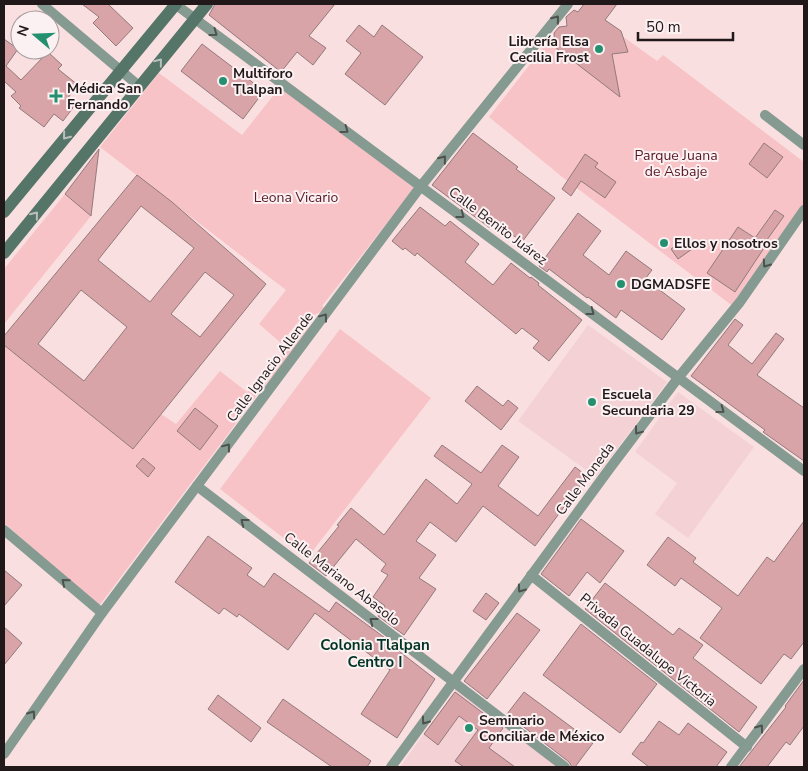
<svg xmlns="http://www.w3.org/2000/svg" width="808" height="771" font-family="'Nunito Sans',sans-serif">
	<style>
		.built { fill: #f4d1d4 }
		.green { fill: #f7c3c7 }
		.building { fill: #d8a4a8; stroke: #927a7c; fill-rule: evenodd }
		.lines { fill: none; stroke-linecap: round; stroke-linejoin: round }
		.street { stroke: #859a91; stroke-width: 10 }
		.secondary { stroke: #557568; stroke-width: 12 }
		.oneway { stroke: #4e524f }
		.oneway2 { stroke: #b9bfbb }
		.poi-dot { fill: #25906f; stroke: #fcf1f2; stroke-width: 2 }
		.labels { text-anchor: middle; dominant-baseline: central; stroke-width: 4; stroke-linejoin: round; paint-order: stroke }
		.poi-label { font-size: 14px; font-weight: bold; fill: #211819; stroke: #fcf1f2; text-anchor: start }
		.park-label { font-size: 14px; fill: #571824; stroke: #fcf1f2 }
		.street-label { font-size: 14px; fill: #211819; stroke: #fcf1f2 }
		.neighbourhood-label { font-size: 15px; font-weight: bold; fill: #003425; stroke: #fcf1f2 }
	</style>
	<rect width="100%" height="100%" fill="#fadfe1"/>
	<g class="built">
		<polygon points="588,325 667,382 596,477 518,421"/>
		<polygon points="678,392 754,447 688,538 655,514 677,483 635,452"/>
		<polygon points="457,688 560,767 400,767"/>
	</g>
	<g class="green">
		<polygon points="622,36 657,61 663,55 804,162 804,206 734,307 561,176 489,117 548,41 614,92 618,88 612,54 627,52"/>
		<polygon points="159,73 242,135 280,87 415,187 322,306 327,309 255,398 99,606 4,523 4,345 133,449 161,414 176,424 220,371 247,392 325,310 298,322 281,343 259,324 286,290 100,147"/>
		<polygon points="65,194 91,216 4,324 4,269"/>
		<polygon points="340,329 431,398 308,557 220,489"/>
	</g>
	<g class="building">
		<polygon points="82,4 108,4 133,28 116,46 93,23 99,17"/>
		<polygon points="215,4 335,4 309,36 326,48 313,65 297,52 281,72 209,15"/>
		<polygon points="584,4 617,4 605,20 621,31 628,52 612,54 620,97 555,47 554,33 559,27 567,26 566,17 574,10 578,12"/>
		<polygon points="359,25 374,37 382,25 423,57 385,105 345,74 361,53 346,41"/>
		<polygon points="4,39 18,49 6,66 21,80 48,52 62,65 58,69 78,85 67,99 75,105 63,121 54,114 44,127 19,108 21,106 11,96 16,92 4,81"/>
		<polygon points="202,44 264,91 243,119 181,71"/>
		<polygon points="473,133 518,167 516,169 555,198 522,242 495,222 490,228 432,185"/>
		<polygon points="764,143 783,157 767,178 749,164"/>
		<polygon points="99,149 91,216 65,194"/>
		<polygon points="585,154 598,163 595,167 616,182 605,198 581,181 571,196 562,189"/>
		<path d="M137,175L172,202L266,284L133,449L4,345V336ZM141,206L194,248L150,302L98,260ZM205,272L234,295L200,337L171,314ZM81,290L127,327L84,381L38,344Z"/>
		<polygon points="420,207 445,226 450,221 479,244 465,262 493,285 511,263 530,278 531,277 539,283 538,285 582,320 549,361 533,348 539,341 522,328 516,334 417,253 415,256 405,248 403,250 392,241"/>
		<polygon points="775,210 784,216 764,244 766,245 735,292 707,273 738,227 755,238"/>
		<polygon points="578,213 601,231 583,255 609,275 626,251 652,270 645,279 685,309 662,340 621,310 616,318 588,297 587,298 549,269 547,272 539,266"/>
		<polygon points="685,239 692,249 678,259 671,249"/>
		<polygon points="735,319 743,325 728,345 752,364 776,333 784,339 757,375 804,408 804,461 763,432 765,430 691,376"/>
		<polygon points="477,386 503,406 508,400 518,408 501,430 465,401"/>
		<polygon points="195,408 218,426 200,450 177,431"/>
		<polygon points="442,445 481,473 502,445 519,457 498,486 538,516 575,467 587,476 535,546 483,506 456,542 430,522 416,541 436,555 419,578 436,589 404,635 378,616 385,606 373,597 388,575 381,571 386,564 356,539 326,576 309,563 339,526 337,525 351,508 384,535 426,479 457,504 472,484 434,456"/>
		<polygon points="143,458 155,468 148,477 136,466"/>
		<polygon points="581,519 624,551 600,583 587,572 569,596 541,574"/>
		<polygon points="804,521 804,642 791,659 784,654 761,684 700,638 722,608 681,578 675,586 647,565 668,537 696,558 693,562 738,596 767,557 774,562"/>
		<polygon points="208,536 252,568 247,575 264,587 274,573 329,612 336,602 396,646 395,648 435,679 397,738 361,714 390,670 315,613 288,650 239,614 237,617 224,608 219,614 175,582"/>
		<polygon points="4,570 22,585 4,606"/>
		<polygon points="605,583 673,635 679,628 703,645 693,658 757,707 739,732 585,609"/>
		<polygon points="486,593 499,603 486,620 473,611"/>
		<polygon points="517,613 540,630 487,699 464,681"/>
		<polygon points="581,624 657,684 620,733 543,675"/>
		<polygon points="4,627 22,643 4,665"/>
		<polygon points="804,680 804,726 790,745 786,742 767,767 739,767 786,707 785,706"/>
		<polygon points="455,692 503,728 489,748 515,767 464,767 455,761 478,730 459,716 438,745 424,734"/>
		<polygon points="524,692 593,743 575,767 572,767 569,762 507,714"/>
		<polygon points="218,695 261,728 251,742 208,709"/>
		<polygon points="283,699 371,761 367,767 332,767 267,722"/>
		<polygon points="659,721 679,735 688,723 727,752 716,767 649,767 632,754 641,742 643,743"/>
	</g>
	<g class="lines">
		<g class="street">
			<polyline points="42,4 139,86"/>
			<polyline points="175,4 804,471"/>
			<polyline points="765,115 804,145"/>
			<polyline points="197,486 565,767"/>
			<polyline points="4,530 102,613"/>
			<polyline points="531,575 747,747"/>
			<polyline points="4,754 102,613 421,186 568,4"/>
			<polyline points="391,767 610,468 678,378 740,302 804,210"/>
			<polyline points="731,767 804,669"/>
		</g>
		<g class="secondary">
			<polyline points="4,212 176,4"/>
			<polyline points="4,253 207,4"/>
		</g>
	</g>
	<defs><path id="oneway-chevron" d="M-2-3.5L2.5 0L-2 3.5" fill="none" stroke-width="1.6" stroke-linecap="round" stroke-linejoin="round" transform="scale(1.25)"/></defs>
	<g class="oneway">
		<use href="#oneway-chevron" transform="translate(556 19) rotate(-51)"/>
		<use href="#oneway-chevron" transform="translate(214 33) rotate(36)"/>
		<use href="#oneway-chevron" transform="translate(345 130) rotate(36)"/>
		<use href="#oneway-chevron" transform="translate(443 159) rotate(-51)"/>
		<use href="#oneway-chevron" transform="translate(461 215) rotate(37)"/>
		<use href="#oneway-chevron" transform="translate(766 264) rotate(125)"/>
		<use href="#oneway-chevron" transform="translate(591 312) rotate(37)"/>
		<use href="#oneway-chevron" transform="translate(324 317) rotate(-53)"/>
		<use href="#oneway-chevron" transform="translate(721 410) rotate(36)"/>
		<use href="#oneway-chevron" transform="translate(638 431) rotate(127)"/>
		<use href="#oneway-chevron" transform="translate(227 447) rotate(-53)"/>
		<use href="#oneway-chevron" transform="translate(244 522) rotate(-142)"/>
		<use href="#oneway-chevron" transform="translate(65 582) rotate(-140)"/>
		<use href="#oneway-chevron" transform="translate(521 589) rotate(126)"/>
		<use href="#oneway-chevron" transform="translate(373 621) rotate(-142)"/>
		<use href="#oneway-chevron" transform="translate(32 714) rotate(-55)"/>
		<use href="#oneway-chevron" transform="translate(425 721) rotate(126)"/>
		<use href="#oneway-chevron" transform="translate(760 728) rotate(-54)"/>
	</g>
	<g class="oneway2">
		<use href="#oneway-chevron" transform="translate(159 62) rotate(-51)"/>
		<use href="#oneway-chevron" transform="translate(66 136) rotate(129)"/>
		<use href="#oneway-chevron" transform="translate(35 215) rotate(-51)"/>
	</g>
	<g class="poi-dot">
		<circle cx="599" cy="49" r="5"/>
		<circle cx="223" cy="81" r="5"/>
		<path d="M53.5 88.5h5v5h5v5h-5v5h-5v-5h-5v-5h5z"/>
		<circle cx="664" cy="243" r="5"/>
		<circle cx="621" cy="284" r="5"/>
		<circle cx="592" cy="402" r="5"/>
		<circle cx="469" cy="728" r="5"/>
	</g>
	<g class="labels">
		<g class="poi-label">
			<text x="589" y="41" text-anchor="end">Librería Elsa<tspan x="589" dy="16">Cecilia Frost</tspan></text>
			<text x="233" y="73">Multiforo<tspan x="233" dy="16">Tlalpan</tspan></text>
			<text x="67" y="88">Médica San<tspan x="67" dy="16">Fernando</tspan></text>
			<text x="674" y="243">Ellos y nosotros</text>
			<text x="631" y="284">DGMADSFE</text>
			<text x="602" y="394">Escuela<tspan x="602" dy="16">Secundaria 29</tspan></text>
			<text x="479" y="720">Seminario<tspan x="479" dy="16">Conciliar de México</tspan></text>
		</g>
		<g class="park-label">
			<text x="676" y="155">Parque Juana<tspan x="676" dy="16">de Asbaje</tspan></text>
			<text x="296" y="197">Leona Vicario</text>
		</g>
		<g class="street-label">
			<text transform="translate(498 226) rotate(37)">Calle Benito Juárez</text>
			<text transform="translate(270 367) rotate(-53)">Calle Ignacio Allende</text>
			<text transform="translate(585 479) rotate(-53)">Calle Moneda</text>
			<text transform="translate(342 579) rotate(38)">Calle Mariano Abasolo</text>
			<text transform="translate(648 650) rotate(39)">Privada Guadalupe Victoria</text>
		</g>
		<g class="neighbourhood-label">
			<text x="375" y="645">Colonia Tlalpan<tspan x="375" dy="17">Centro I</tspan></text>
		</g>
	</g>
	<rect width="808" height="771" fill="none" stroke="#211819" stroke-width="10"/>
	<g transform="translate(35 35) rotate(289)"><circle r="24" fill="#fcf1f2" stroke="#a49a9b"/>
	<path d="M0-4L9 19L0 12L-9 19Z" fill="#25906f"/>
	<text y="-8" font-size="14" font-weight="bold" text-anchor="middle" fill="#211819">N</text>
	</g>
	<path d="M638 32v8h95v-8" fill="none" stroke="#211819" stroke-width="2.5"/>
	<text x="646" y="32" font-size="15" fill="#211819" stroke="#fcf1f2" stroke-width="4" paint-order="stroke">50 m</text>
</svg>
